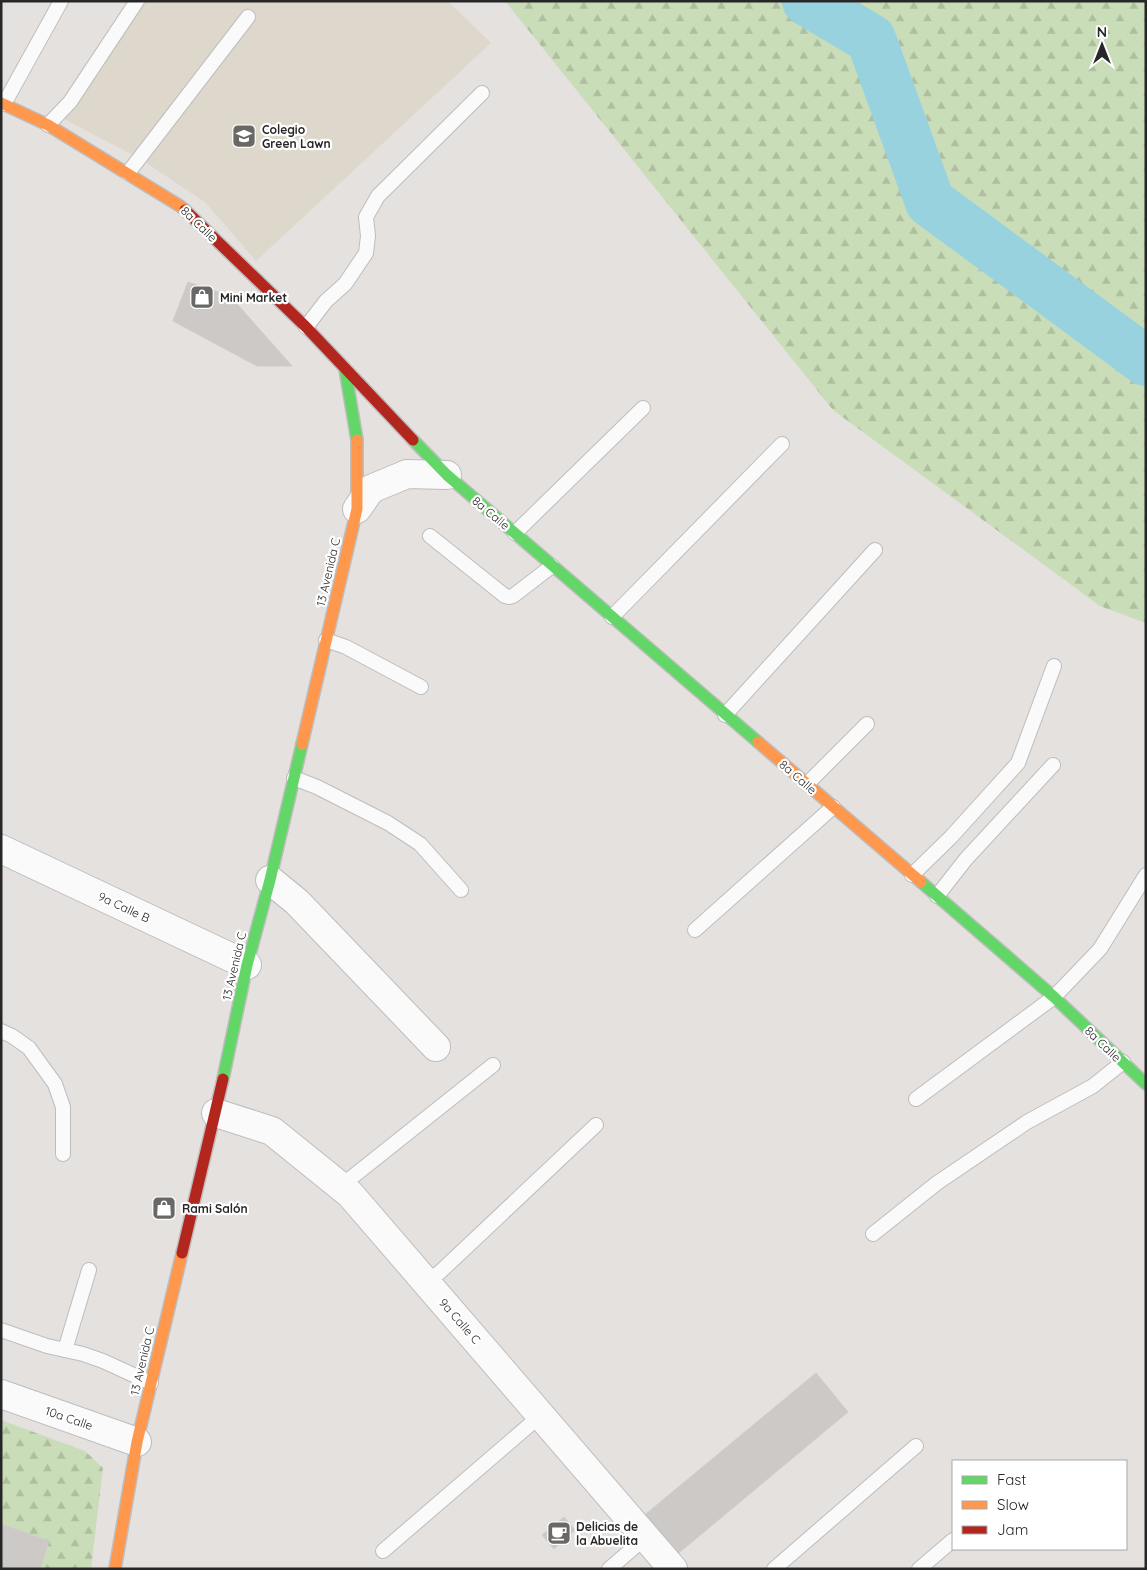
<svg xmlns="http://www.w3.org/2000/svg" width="1147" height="1570" font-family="Quicksand,sans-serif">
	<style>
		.education { fill: #ded8cc }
		.forest { fill: url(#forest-firs) }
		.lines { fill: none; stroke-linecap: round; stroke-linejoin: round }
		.river { stroke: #98d2df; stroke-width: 50 }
		.building { fill: #ccc9c7; stroke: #cfcdca }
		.lane-casing { stroke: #bebdbe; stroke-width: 16 }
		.street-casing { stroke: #bebdbe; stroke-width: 30 }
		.fast-casing { stroke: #bebdbe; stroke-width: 14 }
		.slow-casing { stroke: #bebdbe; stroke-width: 14 }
		.jam-casing { stroke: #bebdbe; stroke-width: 14 }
		.lane { stroke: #fbfafa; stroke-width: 14 }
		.street { stroke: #fbfafa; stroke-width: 28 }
		.fast { stroke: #63d668; stroke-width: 11 }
		.slow { stroke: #ff974d; stroke-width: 11 }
		.jam { stroke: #b3261e; stroke-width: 11 }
		.labels { text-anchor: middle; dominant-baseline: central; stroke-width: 4.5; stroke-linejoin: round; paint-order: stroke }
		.poi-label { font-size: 12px; font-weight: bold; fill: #272727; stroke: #fff; text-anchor: start }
		.street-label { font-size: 12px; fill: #272727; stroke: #fff }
	</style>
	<defs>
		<pattern id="forest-firs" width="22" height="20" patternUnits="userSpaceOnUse" patternTransform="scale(1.25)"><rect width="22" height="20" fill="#caddb9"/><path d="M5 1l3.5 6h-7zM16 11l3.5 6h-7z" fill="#aebe9f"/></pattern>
	</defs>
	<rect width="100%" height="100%" fill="#e4e1de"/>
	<polygon class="education" points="135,1 448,1 491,43 256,261 206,203 139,158 56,115"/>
	<g class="forest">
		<polygon points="505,1 1146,1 1146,623 1100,606 833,410"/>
		<polygon points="1,1420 85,1451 103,1468 91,1569 1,1569"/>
	</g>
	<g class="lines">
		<polyline class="river" points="807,1 871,39 930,202 1146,361"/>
	</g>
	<g class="building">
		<polygon points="188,282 230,296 292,366 257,366 173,321"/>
		<polygon points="159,1198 173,1201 170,1217 156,1214"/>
		<polygon points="816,1373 848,1412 674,1557 641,1518"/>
		<polygon points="564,1517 575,1530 554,1549 542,1535"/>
		<polygon points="1,1524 49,1541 40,1569 1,1569"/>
	</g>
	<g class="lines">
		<g class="lane-casing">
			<g id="lane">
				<polyline points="4,104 61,1"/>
				<polyline points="48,125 70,102 137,1"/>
				<polyline points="128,173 248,17"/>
				<polyline points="306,327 326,301 345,284 366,253 368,236 366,217 378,196 482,93"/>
				<polyline points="515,533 643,408"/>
				<polyline points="430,536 505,596 509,597 513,596 552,566"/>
				<polyline points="612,617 782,444"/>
				<polyline points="326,640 346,647 421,687"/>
				<polyline points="725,715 875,550"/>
				<polyline points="294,778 317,787 388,823 420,844 461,890"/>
				<polyline points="807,784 867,724"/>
				<polyline points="912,875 951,837 1018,763 1054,666"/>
				<polyline points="937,896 966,859 1053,765"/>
				<polyline points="695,930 833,807"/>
				<polyline points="1,1031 12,1036 29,1048 55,1084 63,1107 63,1154"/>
				<polyline points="916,1099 1054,997 1100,949 1146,875"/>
				<polyline points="341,1186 493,1065"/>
				<polyline points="873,1234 937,1183 1027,1122 1093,1086 1123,1062"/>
				<polyline points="427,1282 440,1272 596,1125"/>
				<polyline points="1,1330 47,1346 83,1354 103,1361 151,1383"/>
				<polyline points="65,1350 89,1270"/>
				<polyline points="383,1551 541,1415"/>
				<polyline points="609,1569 646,1537"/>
				<polyline points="774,1569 916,1446"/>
				<polyline points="919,1569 953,1540"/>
			</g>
		</g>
		<g class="street-casing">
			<g id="street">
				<polyline points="357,509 371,489 407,474 447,475"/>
				<polyline points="1,849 247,965"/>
				<polyline points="270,880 297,902 436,1047"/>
				<polyline points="216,1113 272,1131 350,1194 673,1569"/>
				<polyline points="1,1394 137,1442"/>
			</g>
		</g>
		<g class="fast-casing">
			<g id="fast">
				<polyline points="345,369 357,440"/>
				<polyline points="413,440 447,475 758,742"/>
				<polyline points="921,882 1054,997 1146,1084"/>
				<polyline points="223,1079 247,965 270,880 302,744"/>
			</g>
		</g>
		<g class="slow-casing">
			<g id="slow">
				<polyline points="1,103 48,125 180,206 185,210"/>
				<polyline points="758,742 921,882"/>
				<polyline points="302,744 357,509 357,440"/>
				<polyline points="115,1569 137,1442 182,1253"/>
			</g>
		</g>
		<g class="jam-casing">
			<g id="jam">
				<polyline points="185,210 306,327 413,440"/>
				<polyline points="182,1253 223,1079"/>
			</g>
		</g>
		<use href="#lane" class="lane"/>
		<use href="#street" class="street"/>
		<use href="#fast" class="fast"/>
		<use href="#slow" class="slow"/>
		<use href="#jam" class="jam"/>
	</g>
	<defs>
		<g id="school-square" transform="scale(1.25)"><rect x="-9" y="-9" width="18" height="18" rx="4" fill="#696867" stroke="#fff"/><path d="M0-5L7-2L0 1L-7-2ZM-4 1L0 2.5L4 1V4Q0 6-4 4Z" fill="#fff"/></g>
		<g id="shop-square" transform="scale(1.25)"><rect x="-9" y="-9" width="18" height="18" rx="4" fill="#696867" stroke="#fff"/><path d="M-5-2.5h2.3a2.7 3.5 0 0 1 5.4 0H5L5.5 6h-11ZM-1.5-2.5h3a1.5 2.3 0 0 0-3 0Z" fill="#fff"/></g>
		<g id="cafe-square" transform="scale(1.25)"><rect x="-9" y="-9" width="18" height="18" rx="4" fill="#696867" stroke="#fff"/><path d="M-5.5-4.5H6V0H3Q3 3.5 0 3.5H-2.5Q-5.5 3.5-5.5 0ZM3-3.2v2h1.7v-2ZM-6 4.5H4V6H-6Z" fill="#fff"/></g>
	</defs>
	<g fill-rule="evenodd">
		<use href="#school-square" x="244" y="136"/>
		<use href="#shop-square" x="202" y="297"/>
		<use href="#shop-square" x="164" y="1208"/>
		<use href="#cafe-square" x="559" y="1533"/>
	</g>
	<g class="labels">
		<g class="poi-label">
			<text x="262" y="129">Colegio<tspan x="262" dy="14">Green Lawn</tspan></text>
			<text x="220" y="297">Mini Market</text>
			<text x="182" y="1208">Rami Salón</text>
			<text x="576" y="1526">Delicias de<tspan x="576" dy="14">la Abuelita</tspan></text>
		</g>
		<g class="street-label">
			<text transform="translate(199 224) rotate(44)">8a Calle</text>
			<text transform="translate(491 513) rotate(40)">8a Calle</text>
			<text transform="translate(328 572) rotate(-77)">13 Avenida C</text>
			<text transform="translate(798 777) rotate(41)">8a Calle</text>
			<text transform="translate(124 907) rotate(25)">9a Calle B</text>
			<text transform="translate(234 966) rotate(-77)">13 Avenida C</text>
			<text transform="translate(1103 1044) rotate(44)">8a Calle</text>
			<text transform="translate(460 1321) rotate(49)">9a Calle C</text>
			<text transform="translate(142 1361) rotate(-77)">13 Avenida C</text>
			<text transform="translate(69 1418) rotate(19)">10a Calle</text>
		</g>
	</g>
	<rect width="1147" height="1570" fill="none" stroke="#272727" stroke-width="5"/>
	<rect x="952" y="1460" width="175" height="90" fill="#ffffff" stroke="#a9a9a9"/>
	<rect x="962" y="1476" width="25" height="8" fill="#63d668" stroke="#a9a9a9"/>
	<text x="997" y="1485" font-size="15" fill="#272727">Fast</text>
	<rect x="962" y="1501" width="25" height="8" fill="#ff974d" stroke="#a9a9a9"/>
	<text x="997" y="1510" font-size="15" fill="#272727">Slow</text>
	<rect x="962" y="1526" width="25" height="8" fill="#b3261e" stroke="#a9a9a9"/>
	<text x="997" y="1535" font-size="15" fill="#272727">Jam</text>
	<g transform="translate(1102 45)" stroke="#ffffff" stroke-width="4" paint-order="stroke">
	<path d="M0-4L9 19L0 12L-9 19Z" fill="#272727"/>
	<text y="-8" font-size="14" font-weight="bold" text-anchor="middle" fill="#272727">N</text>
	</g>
</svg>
